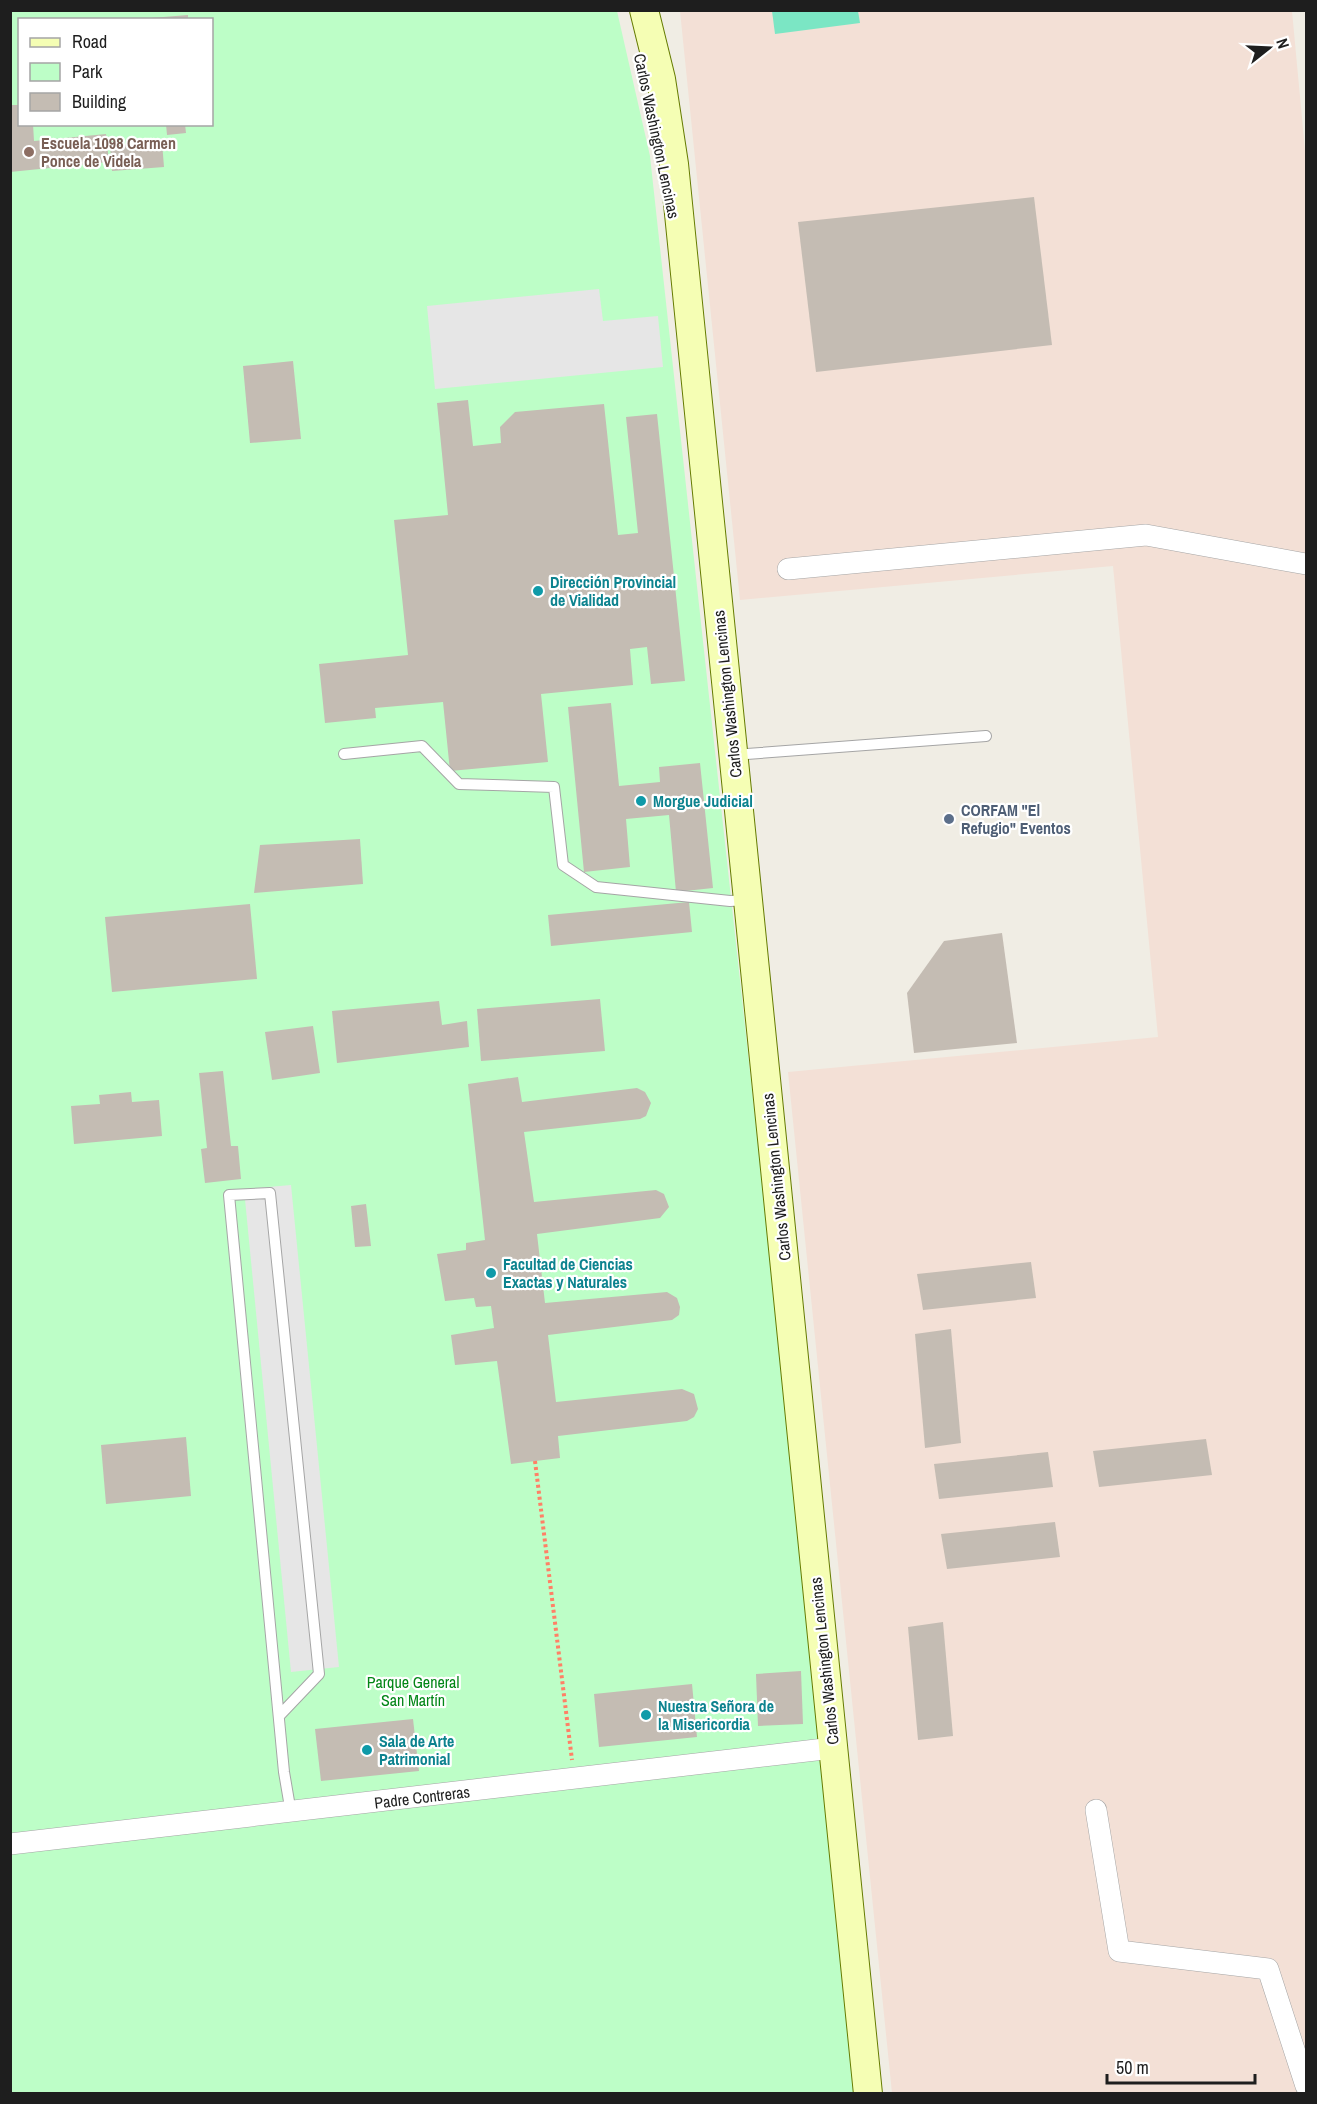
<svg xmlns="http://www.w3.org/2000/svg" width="1317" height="2104" font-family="'Archivo Narrow',sans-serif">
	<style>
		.military { fill: #f3e0d6 }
		.park { fill: #bdfec7; fill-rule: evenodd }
		.pitch { fill: #7be6c4 }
		.parking { fill: #e6e6e6 }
		.building { fill: #c4bcb3 }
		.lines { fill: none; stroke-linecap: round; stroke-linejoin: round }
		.lane-casing { stroke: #a5a5a5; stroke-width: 12 }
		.street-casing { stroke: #a5a5a5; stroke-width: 22 }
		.secondary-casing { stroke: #657b00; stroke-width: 30 }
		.path { stroke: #ff8066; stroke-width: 4; stroke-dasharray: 3 3; stroke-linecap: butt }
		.lane { stroke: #fff; stroke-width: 10 }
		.street { stroke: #fff; stroke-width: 21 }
		.secondary { stroke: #f5feb4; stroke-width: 28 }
		.education-dot { fill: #8d6e63; stroke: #fff; stroke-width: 2 }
		.culture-dot { fill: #0f9aa8; stroke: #fff; stroke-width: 2 }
		.service-dot { fill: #5c6f8a; stroke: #fff; stroke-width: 2 }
		.labels { text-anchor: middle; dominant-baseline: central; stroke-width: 4.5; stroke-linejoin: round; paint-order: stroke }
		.street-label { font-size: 16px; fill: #1e1e1e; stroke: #fff }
		.education-label { font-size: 16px; font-weight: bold; fill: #785e54; stroke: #fff; text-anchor: start }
		.culture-label { font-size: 16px; font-weight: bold; fill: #0d838f; stroke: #fff; text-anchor: start }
		.service-label { font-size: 16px; font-weight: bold; fill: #4e5e75; stroke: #fff; text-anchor: start }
		.park-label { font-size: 16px; fill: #038617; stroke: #fff }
	</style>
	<rect width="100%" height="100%" fill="#f0ede4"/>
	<polygon class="military" points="680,11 1292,11 1306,161 1306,2093 892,2093 788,1072 1158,1037 1113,566 740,600"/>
	<path class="park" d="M11,11H617L650,156L828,1786L857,2093L11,2094ZM20,20H212V124H20Z"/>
	<polygon class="pitch" points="772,11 858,11 860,23 775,34"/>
	<g class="parking">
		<polygon points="599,289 603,321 658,316 663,367 435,389 427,306"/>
		<polygon points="291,1185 339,1667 291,1672 244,1189"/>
	</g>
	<g class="building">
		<polygon points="188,15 188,20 151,20 151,18"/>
		<polygon points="10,105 20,105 20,124 33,124 34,141 106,134 109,162 10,172"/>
		<polygon points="166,124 185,124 186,133 167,135"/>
		<polygon points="162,142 164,167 112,171 110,146"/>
		<polygon points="1034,197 1052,345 816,372 798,222"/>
		<polygon points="293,361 301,439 250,443 243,366"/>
		<polygon points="468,400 473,446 501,443 500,427 515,412 604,404 618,535 638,533 626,417 657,414 685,681 651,684 647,647 630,649 633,685 541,694 548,762 450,771 443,702 375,708 376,718 325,723 319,664 408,655 394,520 448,515 437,403"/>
		<polygon points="611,703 619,786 660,782 659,767 700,763 713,888 676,892 669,815 626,819 630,867 584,872 568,707"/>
		<polygon points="360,839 363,884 254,893 260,845"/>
		<polygon points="689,902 692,932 551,946 548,915"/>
		<polygon points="250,904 257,979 112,992 105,917"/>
		<polygon points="1002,933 1017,1043 914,1053 907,993 944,941"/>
		<polygon points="600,999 605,1051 481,1061 477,1009"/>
		<polygon points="439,1001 442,1025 467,1021 469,1047 337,1063 332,1011"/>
		<polygon points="313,1026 320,1073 272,1080 265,1032"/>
		<polygon points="223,1071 231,1146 238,1146 241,1179 205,1183 201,1149 207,1148 199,1073"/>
		<polygon points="518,1077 522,1102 637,1088 645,1092 651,1103 646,1116 640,1119 524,1132 534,1202 656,1190 664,1194 669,1207 660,1218 537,1234 545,1303 667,1292 677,1298 680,1307 679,1315 672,1320 548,1335 556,1402 682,1389 694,1394 698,1409 694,1417 687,1421 558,1436 560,1458 511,1464 497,1361 455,1365 451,1335 494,1328 491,1306 476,1307 474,1298 445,1301 437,1254 466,1250 466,1243 485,1240 468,1084"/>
		<polygon points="131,1092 132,1102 159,1100 162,1136 74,1144 71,1106 100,1104 99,1095"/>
		<polygon points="366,1204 371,1246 355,1247 351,1206"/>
		<polygon points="1031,1262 1036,1298 923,1310 917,1274"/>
		<polygon points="951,1329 961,1443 925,1448 915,1334"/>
		<polygon points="186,1437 191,1496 106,1504 101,1445"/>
		<polygon points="1206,1439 1212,1475 1099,1487 1093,1451"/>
		<polygon points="1048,1452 1053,1487 939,1499 934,1464"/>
		<polygon points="1055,1522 1060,1557 947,1569 941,1534"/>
		<polygon points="943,1622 953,1736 918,1740 908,1627"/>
		<polygon points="801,1671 803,1724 758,1726 756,1674"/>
		<polygon points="692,1684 697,1737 599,1747 594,1694"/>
		<polygon points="413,1719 419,1771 321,1781 315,1729"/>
	</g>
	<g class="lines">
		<g class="lane-casing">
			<g id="lane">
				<polyline points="344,754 422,746 459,784 554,787 563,865 596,887 730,901 747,900"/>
				<polyline points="733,755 986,736"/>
				<polyline points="279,1716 319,1674 270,1193 229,1195 284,1772 291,1813"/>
			</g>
		</g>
		<g class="street-casing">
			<g id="street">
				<polyline points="788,569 1146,535 1306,564"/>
				<polyline points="1096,1810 1119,1951 1268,1969 1306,2086"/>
				<polyline points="10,1844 833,1748"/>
			</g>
		</g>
		<g class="secondary-casing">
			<polyline id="secondary" points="644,10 661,79 674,164 868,2094"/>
		</g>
		<polyline class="path" points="535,1461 572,1760"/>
		<use href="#lane" class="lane"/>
		<use href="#street" class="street"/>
		<use href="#secondary" class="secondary"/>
	</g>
	<circle class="education-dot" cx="29" cy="152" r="6"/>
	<g class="culture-dot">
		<circle cx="538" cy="591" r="6"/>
		<circle cx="641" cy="801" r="6"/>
		<circle cx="491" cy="1273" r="6"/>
		<circle cx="646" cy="1715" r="6"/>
		<circle cx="367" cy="1750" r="6"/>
	</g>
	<circle class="service-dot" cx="949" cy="819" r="6"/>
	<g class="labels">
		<g class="street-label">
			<text transform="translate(657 136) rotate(78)">Carlos Washington Lencinas</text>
			<text transform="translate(727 694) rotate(-96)">Carlos Washington Lencinas</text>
			<text transform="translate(776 1177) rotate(-96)">Carlos Washington Lencinas</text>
			<text transform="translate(824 1661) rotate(-96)">Carlos Washington Lencinas</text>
			<text transform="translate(422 1797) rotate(-7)">Padre Contreras</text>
		</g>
		<g class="education-label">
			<text x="41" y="143">Escuela 1098 Carmen<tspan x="41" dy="18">Ponce de Videla</tspan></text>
		</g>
		<g class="culture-label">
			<text x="550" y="582">Dirección Provincial<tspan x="550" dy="18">de Vialidad</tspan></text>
			<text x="653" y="801">Morgue Judicial</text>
			<text x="503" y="1264">Facultad de Ciencias<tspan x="503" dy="18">Exactas y Naturales</tspan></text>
			<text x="658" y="1706">Nuestra Señora de<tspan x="658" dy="18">la Misericordia</tspan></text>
			<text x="379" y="1741">Sala de Arte<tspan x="379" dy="18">Patrimonial</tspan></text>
		</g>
		<g class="service-label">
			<text x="961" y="810">CORFAM "El<tspan x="961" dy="18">Refugio" Eventos</tspan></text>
		</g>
		<g class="park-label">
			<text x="413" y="1682">Parque General<tspan x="413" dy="18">San Martín</tspan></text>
		</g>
	</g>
	<rect width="1317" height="2104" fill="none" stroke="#1e1e1e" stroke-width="24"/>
	<rect x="18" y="18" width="195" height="108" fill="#ffffff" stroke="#a5a5a5" stroke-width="1.5"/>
	<rect x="30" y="38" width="30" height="9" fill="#f5feb4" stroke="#a5a5a5" stroke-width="1.5"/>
	<text x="72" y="48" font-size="18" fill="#1e1e1e">Road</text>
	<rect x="30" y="63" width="30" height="18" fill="#bdfec7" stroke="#a5a5a5" stroke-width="1.5"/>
	<text x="72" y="78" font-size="18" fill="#1e1e1e">Park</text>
	<rect x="30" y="93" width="30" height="18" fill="#c4bcb3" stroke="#a5a5a5" stroke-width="1.5"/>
	<text x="72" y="108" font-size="18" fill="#1e1e1e">Building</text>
	<g transform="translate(1269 48) rotate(72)" stroke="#ffffff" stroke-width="4.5" paint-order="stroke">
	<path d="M0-4.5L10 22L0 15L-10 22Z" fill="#1e1e1e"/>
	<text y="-9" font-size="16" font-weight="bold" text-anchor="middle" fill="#1e1e1e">N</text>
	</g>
	<path d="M1107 2074v9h148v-9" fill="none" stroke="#1e1e1e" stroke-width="3"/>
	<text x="1116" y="2074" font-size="18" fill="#1e1e1e" stroke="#ffffff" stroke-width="4.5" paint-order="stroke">50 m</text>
</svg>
